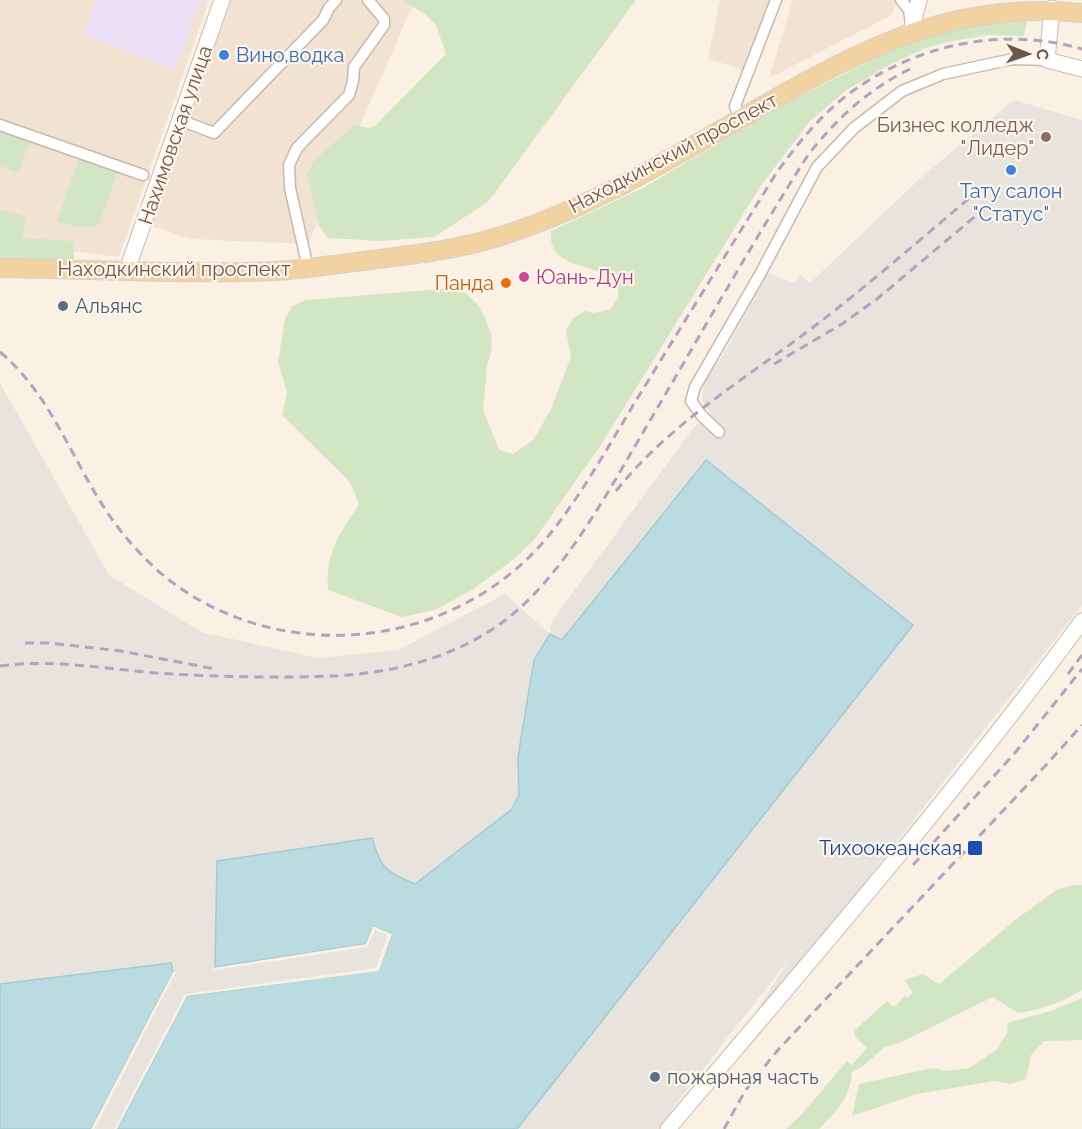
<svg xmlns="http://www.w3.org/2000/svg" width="1082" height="1129" font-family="Raleway,sans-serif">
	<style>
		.residential { fill: #f1e2d2 }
		.industrial { fill: #e9e3dd }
		.education { fill: #ede0f6 }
		.green { fill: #d2e6c3 }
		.water { fill: #badce1; stroke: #a1cbd2; stroke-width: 1.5 }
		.pier { fill: #faf0e3 }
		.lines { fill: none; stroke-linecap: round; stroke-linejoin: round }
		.street-casing { stroke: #c9b8ab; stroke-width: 13 }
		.secondary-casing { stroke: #cebaab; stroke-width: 17 }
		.primary-casing { stroke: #d7d0cd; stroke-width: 20 }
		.street { stroke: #fff; stroke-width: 10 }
		.secondary { stroke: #fff; stroke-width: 15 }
		.primary { stroke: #f3d2a1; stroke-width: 18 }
		.rail { stroke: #b3a3c1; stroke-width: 3; stroke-dasharray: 9 6; stroke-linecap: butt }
		.shop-dot { fill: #3f7fe0; stroke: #fdf5e9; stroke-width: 2 }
		.education-dot { fill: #8d6e63; stroke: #fdf5e9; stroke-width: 2 }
		.hotel-dot { fill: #d1479c; stroke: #fdf5e9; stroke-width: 2 }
		.food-dot { fill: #e8710a; stroke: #fdf5e9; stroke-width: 2 }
		.service-dot { fill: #5c6f8a; stroke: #fdf5e9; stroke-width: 2 }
		.transit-dot { fill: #1a4fb4; stroke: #fdf5e9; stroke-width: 2 }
		.labels { text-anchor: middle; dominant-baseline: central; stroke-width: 4.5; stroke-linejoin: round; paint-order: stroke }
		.shop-label { font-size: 20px; fill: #366cbe; stroke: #fdf5e9; text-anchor: start }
		.education-label { font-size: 20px; fill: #785e54; stroke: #fdf5e9; text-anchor: end }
		.street-label { font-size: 20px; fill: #6f574c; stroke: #fdf5e9 }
		.hotel-label { font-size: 20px; fill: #b23c85; stroke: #fdf5e9; text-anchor: start }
		.food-label { font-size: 20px; fill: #c56008; stroke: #fdf5e9; text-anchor: end }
		.service-label { font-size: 20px; fill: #4e5e75; stroke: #fdf5e9; text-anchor: start }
		.transit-label { font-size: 20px; fill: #164399; stroke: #fdf5e9; text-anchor: end }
	</style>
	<rect width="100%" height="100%" fill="#faf0e3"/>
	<g class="residential">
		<polygon points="0,0 209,0 119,257 0,242"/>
		<polygon points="229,0 415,0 308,244 191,239 149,225"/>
		<polygon points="720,0 774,0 753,72 708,59"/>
		<polygon points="793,0 896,0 892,15 769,78"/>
	</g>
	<polygon class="industrial" points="1014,100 1082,120 1082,605 720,1067 791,957 728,1037 671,1111 679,1129 517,1129 912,626 562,641 550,634 534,660 518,757 519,795 511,810 415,885 394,876 384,868 377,857 373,926 392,934 379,971 187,996 117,1129 91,1129 173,972 171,963 0,984 0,383 109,575 201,632 318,658 398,650 505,594 550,634 552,621 694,427 711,413 702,401 704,383 727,348 768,273 793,283 801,275 810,283 925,174"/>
	<polygon class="education" points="96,0 200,0 176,70 84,35"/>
	<g class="green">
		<polygon points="402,0 636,0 488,202 434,237 380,241 328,238 319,226 307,174 314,160 355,125 368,128 375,126 446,54 436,25 426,15"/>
		<path d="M1027,20L1024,36L990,35L952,41L926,48L889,65L845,91L809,122L760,187L601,445L534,540L514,559L472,590L435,610L402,617L328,590C325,553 340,534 359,504L350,482L282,415L287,392L278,362L285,319L292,306L306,300L455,288L467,294L478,305L485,318L491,333L492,349L487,366L483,409L499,450L513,454L534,439L551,409L571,357L566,330L573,318L585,311L594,313L611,309L619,296L617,284C611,280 606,276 601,273C580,263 548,264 551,231L643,188L787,103L907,42L960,25Z"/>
		<polygon points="0,131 30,141 18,173 0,166"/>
		<path d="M79,159L118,172L99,224C85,231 71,225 57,221Z"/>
		<polygon points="0,209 26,217 22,238 74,241 74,260 0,260"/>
		<path d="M1074,885H1082V990C1061,1003 1042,1009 1018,1013L993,997L899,1043L885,1047L863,1066L852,1072C850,1099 837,1110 819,1129H786L801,1115L847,1061L852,1065L867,1048L855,1037V1030L887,1001L894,1007L905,996L908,998L913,992L904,980L923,974L939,984L1014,921L1058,889Z"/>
		<polygon points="1082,998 1082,1040 1044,1041 1031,1055 1026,1079 1011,1084 994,1081 917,1094 852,1116 859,1084 932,1068 946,1071 969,1068 996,1050 1008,1032 1007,1023 1051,1011"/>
	</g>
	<g class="water">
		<path d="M706,460L913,625L517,1129H117L187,996L379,970L392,934L373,926L366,944L215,967L217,861L372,838C380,868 387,873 415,884L511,810L519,795L518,757L534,660L550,634L562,640Z"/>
		<polygon points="171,963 173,972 91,1129 0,1129 0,984"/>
	</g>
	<g class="pier">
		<polygon points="373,926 392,934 379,971 187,996 117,1129 114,1129 185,994 376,968 388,935 375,930 367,947 216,970 212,968 366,944"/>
		<polygon points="173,972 176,972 95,1129 91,1129"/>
	</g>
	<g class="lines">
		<g class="street-casing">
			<g id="street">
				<polyline points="901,0 909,10 911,24"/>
				<polyline points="740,119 735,106 776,0"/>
				<polyline points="180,120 214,133 323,20 329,8 336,0"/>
				<polyline points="0,125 143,175"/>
				<polyline points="308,268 290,188 289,165 297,148 349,95 353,81 354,67 384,25 384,19 368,0"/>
				<polyline points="719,432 702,416 691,401 695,387 759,276 817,167 854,128 902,91 943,74 1013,59 1047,60"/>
			</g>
		</g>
		<g class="secondary-casing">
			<g id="secondary">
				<polyline points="1052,8 1047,60 1082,69"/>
				<polyline points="912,27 919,0"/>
				<polyline points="127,270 222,0"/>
				<path d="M668,1129C809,962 953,797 1082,621"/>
			</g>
		</g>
		<g class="primary-casing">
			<path id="primary" d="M0,268C91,269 184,275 275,271C307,269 339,264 371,260C409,255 447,251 484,241C582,214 670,159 757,109C864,48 952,0 1082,13"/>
		</g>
		<use href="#street" class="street"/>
		<use href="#secondary" class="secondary"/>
		<use href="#primary" class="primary"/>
		<g class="rail">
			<path d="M0,352C51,395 71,458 107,512C123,536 143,558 164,576C210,613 264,632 322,635C403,639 483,607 538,548C578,504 613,437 645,386C689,314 733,243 777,172C796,146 816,121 841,100C908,46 999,25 1082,49"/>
			<polyline points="774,364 842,324 877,299 997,198"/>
			<path d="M616,491C671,422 747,378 816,325C871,283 924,236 978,191"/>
			<polyline points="25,643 49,643 121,651 215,669"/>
			<path d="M0,666C58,658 114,671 172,674C223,677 283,678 334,676C391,673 450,659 497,626C561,583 609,489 648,424C701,334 752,243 808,155C837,118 870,88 912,68"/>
			<polyline points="1068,674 1082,655"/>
			<polyline points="913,865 1014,754 1082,669"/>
			<polyline points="724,1129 745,1091 777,1051 1047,764 1082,725"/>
		</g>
	</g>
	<g class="shop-dot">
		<circle cx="224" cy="55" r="6"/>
		<circle cx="1011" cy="170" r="6"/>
	</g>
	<circle class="education-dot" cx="1046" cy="137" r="6"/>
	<circle class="hotel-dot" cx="524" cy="277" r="6"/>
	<circle class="food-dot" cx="506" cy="283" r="6"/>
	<g class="service-dot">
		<circle cx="63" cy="306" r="6"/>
		<circle cx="655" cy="1077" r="6"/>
	</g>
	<rect class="transit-dot" x="967" y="840" width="16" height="16" rx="3"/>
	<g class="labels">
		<g class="shop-label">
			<text x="236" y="55">Вино,водка</text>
			<text x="1011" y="191" text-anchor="middle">Тату салон<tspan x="1011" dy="23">"Статус"</tspan></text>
		</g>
		<g class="education-label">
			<text x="1034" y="125">Бизнес колледж<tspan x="1034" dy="23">"Лидер"</tspan></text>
		</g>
		<g class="street-label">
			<text transform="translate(175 135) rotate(-71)">Нахимовская улица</text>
			<text transform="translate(673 153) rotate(-28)">Находкинский проспект</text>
			<text x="174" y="269">Находкинский проспект</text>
		</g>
		<g class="hotel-label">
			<text x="536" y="277">Юань-Дун</text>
		</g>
		<g class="food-label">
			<text x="494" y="283">Панда</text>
		</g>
		<g class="service-label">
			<text x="75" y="306">Альянс</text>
			<text x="667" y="1077">пожарная часть</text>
		</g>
		<g class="transit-label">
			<text x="962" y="848">Тихоокеанская</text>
		</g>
	</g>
	<g transform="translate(1028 54) rotate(91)" stroke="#fdf5e9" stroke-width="4.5" paint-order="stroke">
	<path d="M0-4.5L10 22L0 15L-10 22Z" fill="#6f574c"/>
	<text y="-9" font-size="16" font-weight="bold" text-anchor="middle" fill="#6f574c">С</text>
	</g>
</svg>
